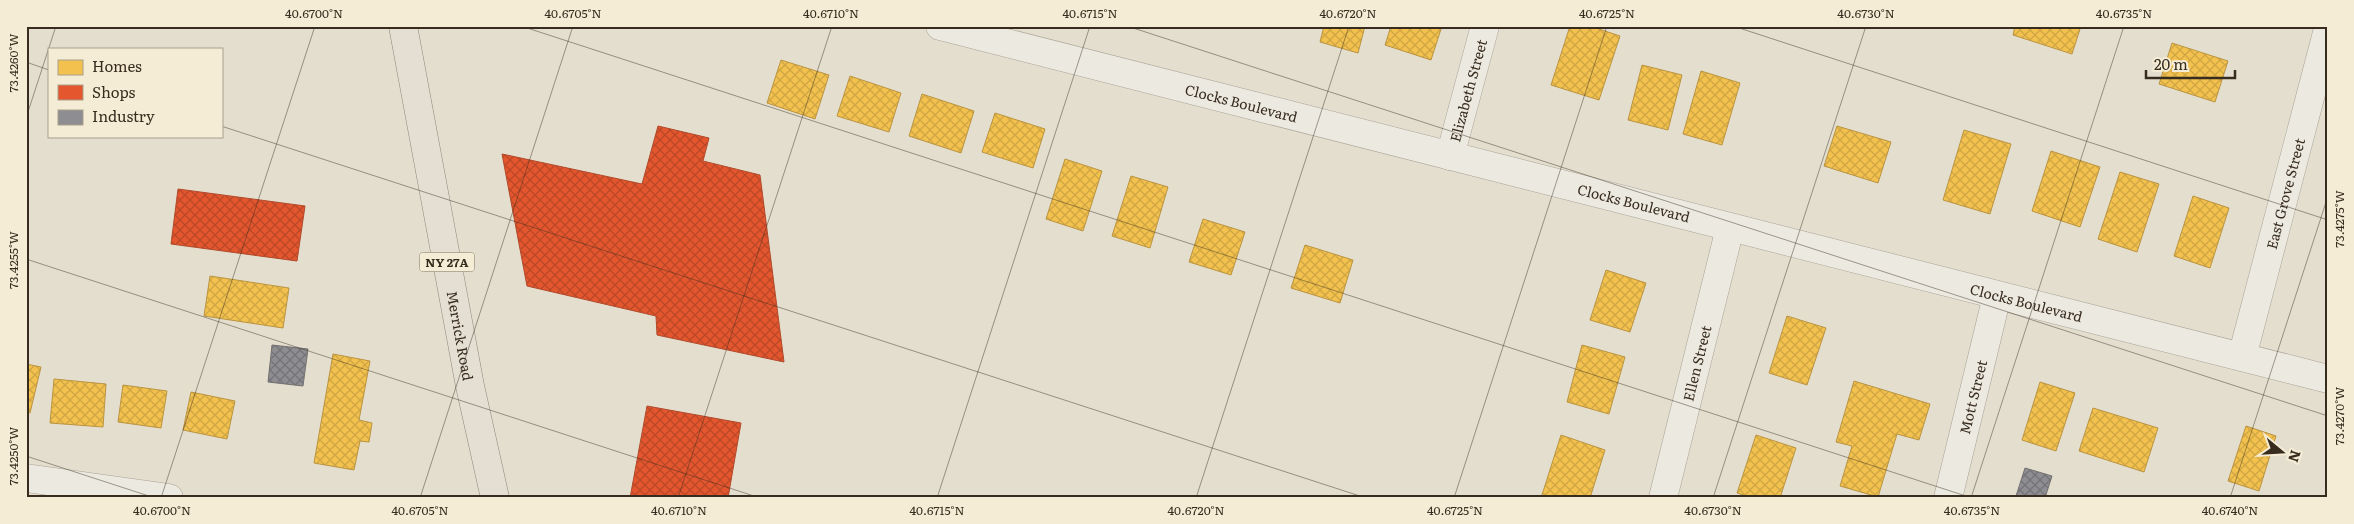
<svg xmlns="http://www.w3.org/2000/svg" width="2354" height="524" font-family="Literata,serif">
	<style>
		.homes { fill: url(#homes-cross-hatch); stroke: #ba9440 }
		.shops { fill: url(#shops-cross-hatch); stroke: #b04a2a }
		.industry { fill: url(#industry-cross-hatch); stroke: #747070 }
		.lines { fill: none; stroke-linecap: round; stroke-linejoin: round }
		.minor-casing { stroke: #aaa397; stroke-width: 29 }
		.primary-casing { stroke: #8f897e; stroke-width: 29 }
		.minor { stroke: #ece9e0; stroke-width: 28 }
		.primary { stroke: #e4dfd2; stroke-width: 28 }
		.ticks { fill: none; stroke: #382c1f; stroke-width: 1; stroke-opacity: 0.45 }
		.labels { text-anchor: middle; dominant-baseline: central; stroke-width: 5; stroke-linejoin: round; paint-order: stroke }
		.shield { fill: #f5ecd5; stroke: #716656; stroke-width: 1 }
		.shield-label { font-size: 12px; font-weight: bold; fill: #382c1f }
		.street-label { font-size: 14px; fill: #382c1f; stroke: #f5ecd5 }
		.neatline { fill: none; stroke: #382c1f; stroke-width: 2 }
		.ticks-label { font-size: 12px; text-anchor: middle; fill: #382c1f }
	</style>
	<defs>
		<pattern id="homes-cross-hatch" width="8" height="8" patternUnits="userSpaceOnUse" patternTransform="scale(1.25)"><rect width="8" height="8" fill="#f2c14e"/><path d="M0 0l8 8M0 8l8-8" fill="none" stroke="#d0a644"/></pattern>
		<pattern id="shops-cross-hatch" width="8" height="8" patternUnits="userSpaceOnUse" patternTransform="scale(1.25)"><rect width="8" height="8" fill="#e4572e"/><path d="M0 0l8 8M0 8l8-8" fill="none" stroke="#ba4827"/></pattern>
		<pattern id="industry-cross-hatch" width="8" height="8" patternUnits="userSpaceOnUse" patternTransform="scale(1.25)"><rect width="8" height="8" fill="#8d8d92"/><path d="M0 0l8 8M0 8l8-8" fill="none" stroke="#747377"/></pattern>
	</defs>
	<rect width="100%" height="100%" fill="#e4decf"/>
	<g class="homes">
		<polygon points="1324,26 1365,26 1358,53 1320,42"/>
		<polygon points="1391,26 1442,26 1431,60 1385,45"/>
		<polygon points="1570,26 1590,26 1620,36 1599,100 1551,85"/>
		<polygon points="2015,26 2081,26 2072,54 2013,35"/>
		<polygon points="2172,43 2228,61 2215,102 2159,84"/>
		<polygon points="781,60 829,75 815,119 767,103"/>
		<polygon points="1642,65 1682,75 1668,130 1628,120"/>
		<polygon points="1701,71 1740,83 1722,145 1683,134"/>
		<polygon points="850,76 901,93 889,132 837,116"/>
		<polygon points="922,94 974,111 961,153 909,136"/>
		<polygon points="995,113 1045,129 1033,168 982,152"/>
		<polygon points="1837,126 1891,142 1878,183 1824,166"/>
		<polygon points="1964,130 2011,144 1990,214 1943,200"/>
		<polygon points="2051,151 2100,167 2080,227 2032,211"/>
		<polygon points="1065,159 1102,171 1083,231 1046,219"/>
		<polygon points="2120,172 2159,184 2137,252 2098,239"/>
		<polygon points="1131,176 1168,187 1150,248 1112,236"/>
		<polygon points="2193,196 2229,208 2210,268 2174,256"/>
		<polygon points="1203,219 1245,232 1231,275 1189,262"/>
		<polygon points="1305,245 1353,260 1340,303 1291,288"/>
		<polygon points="1606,270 1646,283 1630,332 1590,320"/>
		<polygon points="210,276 289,288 283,328 204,316"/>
		<polygon points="1787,316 1826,328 1807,385 1769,373"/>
		<polygon points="1582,345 1625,357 1609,414 1567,402"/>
		<polygon points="333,354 370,361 359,420 372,423 369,442 360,441 354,470 314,463"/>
		<polygon points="26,364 41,367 30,413 26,412"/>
		<polygon points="54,379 106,384 103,427 50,423"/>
		<polygon points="1854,381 1930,404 1919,440 1897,434 1878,497 1840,486 1852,446 1836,442"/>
		<polygon points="2040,382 2075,393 2056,451 2022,440"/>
		<polygon points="123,385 167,391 161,428 118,422"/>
		<polygon points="191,392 235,401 227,439 183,430"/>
		<polygon points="2093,408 2158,428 2144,472 2079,451"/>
		<polygon points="2246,426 2276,436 2259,491 2228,481"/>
		<polygon points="1561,435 1605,450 1590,498 1541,498"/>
		<polygon points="1756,435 1796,448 1780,498 1753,498 1737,493"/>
	</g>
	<g class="shops">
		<polygon points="658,126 709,138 703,161 760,175 784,362 657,335 656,316 527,286 502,154 642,184"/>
		<polygon points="178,189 305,206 297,261 171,244"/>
		<polygon points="647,406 741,423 728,498 630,498"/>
	</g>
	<g class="industry">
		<polygon points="272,345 308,349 303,386 268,382"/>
		<polygon points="2025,468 2052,476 2045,498 2023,498 2016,496"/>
	</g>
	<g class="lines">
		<g class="minor-casing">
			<g id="minor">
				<path id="s1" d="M940,26L2328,379"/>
				<path id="s2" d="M1450,156L1485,26"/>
				<path id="s3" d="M2242,357L2328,29"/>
				<polyline points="26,478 169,498"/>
				<path id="s4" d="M1663,498L1730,228"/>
				<path id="s5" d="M1948,498L1997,296"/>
			</g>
		</g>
		<g class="primary-casing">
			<g id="primary">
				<path id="s6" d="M403,26L470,386L495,498"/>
			</g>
		</g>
		<use href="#minor" class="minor"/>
		<use href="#primary" class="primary"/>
	</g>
	<path class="ticks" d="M521,26L1972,498M1127,26L2328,416M1733,26L2328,220M26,62L49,70M26,118L56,26M221,126L1366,498M26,259L760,498M26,456L155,498M161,498L315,26M420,498L573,26M678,498L832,26M937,498L1090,26M1196,498L1349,26M1454,498L1607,26M1713,498L1866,26M1971,498L2124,26M2230,498L2328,196"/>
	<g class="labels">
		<rect class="shield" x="419.5" y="252.5" width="55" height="19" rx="4"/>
		<g class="shield-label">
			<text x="447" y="262">NY 27A</text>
		</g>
		<g class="street-label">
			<text stroke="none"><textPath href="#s2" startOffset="68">Elizabeth Street</textPath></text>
			<text stroke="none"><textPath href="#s1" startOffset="311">Clocks Boulevard</textPath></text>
			<text stroke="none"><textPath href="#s3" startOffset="169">East Grove Street</textPath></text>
			<text stroke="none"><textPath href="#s1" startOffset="716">Clocks Boulevard</textPath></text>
			<text stroke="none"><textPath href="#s1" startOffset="1121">Clocks Boulevard</textPath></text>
			<text stroke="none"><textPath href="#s6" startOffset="315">Merrick Road</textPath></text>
			<text stroke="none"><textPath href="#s4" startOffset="139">Ellen Street</textPath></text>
			<text stroke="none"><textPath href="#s5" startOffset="104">Mott Street</textPath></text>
		</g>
	</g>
	<rect width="2354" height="524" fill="none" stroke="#f5ecd5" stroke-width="55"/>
	<rect x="48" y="48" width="175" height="90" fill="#f5ecd5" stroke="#a99f8c"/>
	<rect x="58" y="60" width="25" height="15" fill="#f2c14e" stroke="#a99f8c"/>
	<text x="92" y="72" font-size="15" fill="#382c1f">Homes</text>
	<rect x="58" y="85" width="25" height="15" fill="#e4572e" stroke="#a99f8c"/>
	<text x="92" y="98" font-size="15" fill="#382c1f">Shops</text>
	<rect x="58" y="110" width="25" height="15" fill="#8d8d92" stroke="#a99f8c"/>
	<text x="92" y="122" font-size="15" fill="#382c1f">Industry</text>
	<g transform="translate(2282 452) rotate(108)" stroke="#f5ecd5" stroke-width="4" paint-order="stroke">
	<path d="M0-4L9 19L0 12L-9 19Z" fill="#382c1f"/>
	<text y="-8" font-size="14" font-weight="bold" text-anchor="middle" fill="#382c1f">N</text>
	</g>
	<path d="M2146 70v8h89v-8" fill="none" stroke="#382c1f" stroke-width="2.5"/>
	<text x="2154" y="70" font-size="15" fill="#382c1f" stroke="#f5ecd5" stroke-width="4" paint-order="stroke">20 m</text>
	<rect x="28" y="28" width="2298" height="468" class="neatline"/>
	<g class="ticks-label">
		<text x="314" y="18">40.6700°N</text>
		<text x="573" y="18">40.6705°N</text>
		<text x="831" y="18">40.6710°N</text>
		<text x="1090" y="18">40.6715°N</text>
		<text x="1348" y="18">40.6720°N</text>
		<text x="1607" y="18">40.6725°N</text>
		<text x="1866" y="18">40.6730°N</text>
		<text x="2124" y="18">40.6735°N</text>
		<text transform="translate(14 63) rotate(-90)" y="4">73.4260°W</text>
		<text transform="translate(2340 219) rotate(-90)" y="4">73.4275°W</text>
		<text transform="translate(14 260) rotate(-90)" y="4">73.4255°W</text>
		<text transform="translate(2340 416) rotate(-90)" y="4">73.4270°W</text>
		<text transform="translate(14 456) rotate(-90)" y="4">73.4250°W</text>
		<text x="162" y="515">40.6700°N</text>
		<text x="420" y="515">40.6705°N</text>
		<text x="679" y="515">40.6710°N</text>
		<text x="937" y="515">40.6715°N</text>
		<text x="1196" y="515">40.6720°N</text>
		<text x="1455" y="515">40.6725°N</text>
		<text x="1713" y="515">40.6730°N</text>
		<text x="1972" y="515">40.6735°N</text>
		<text x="2230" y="515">40.6740°N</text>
	</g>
</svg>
